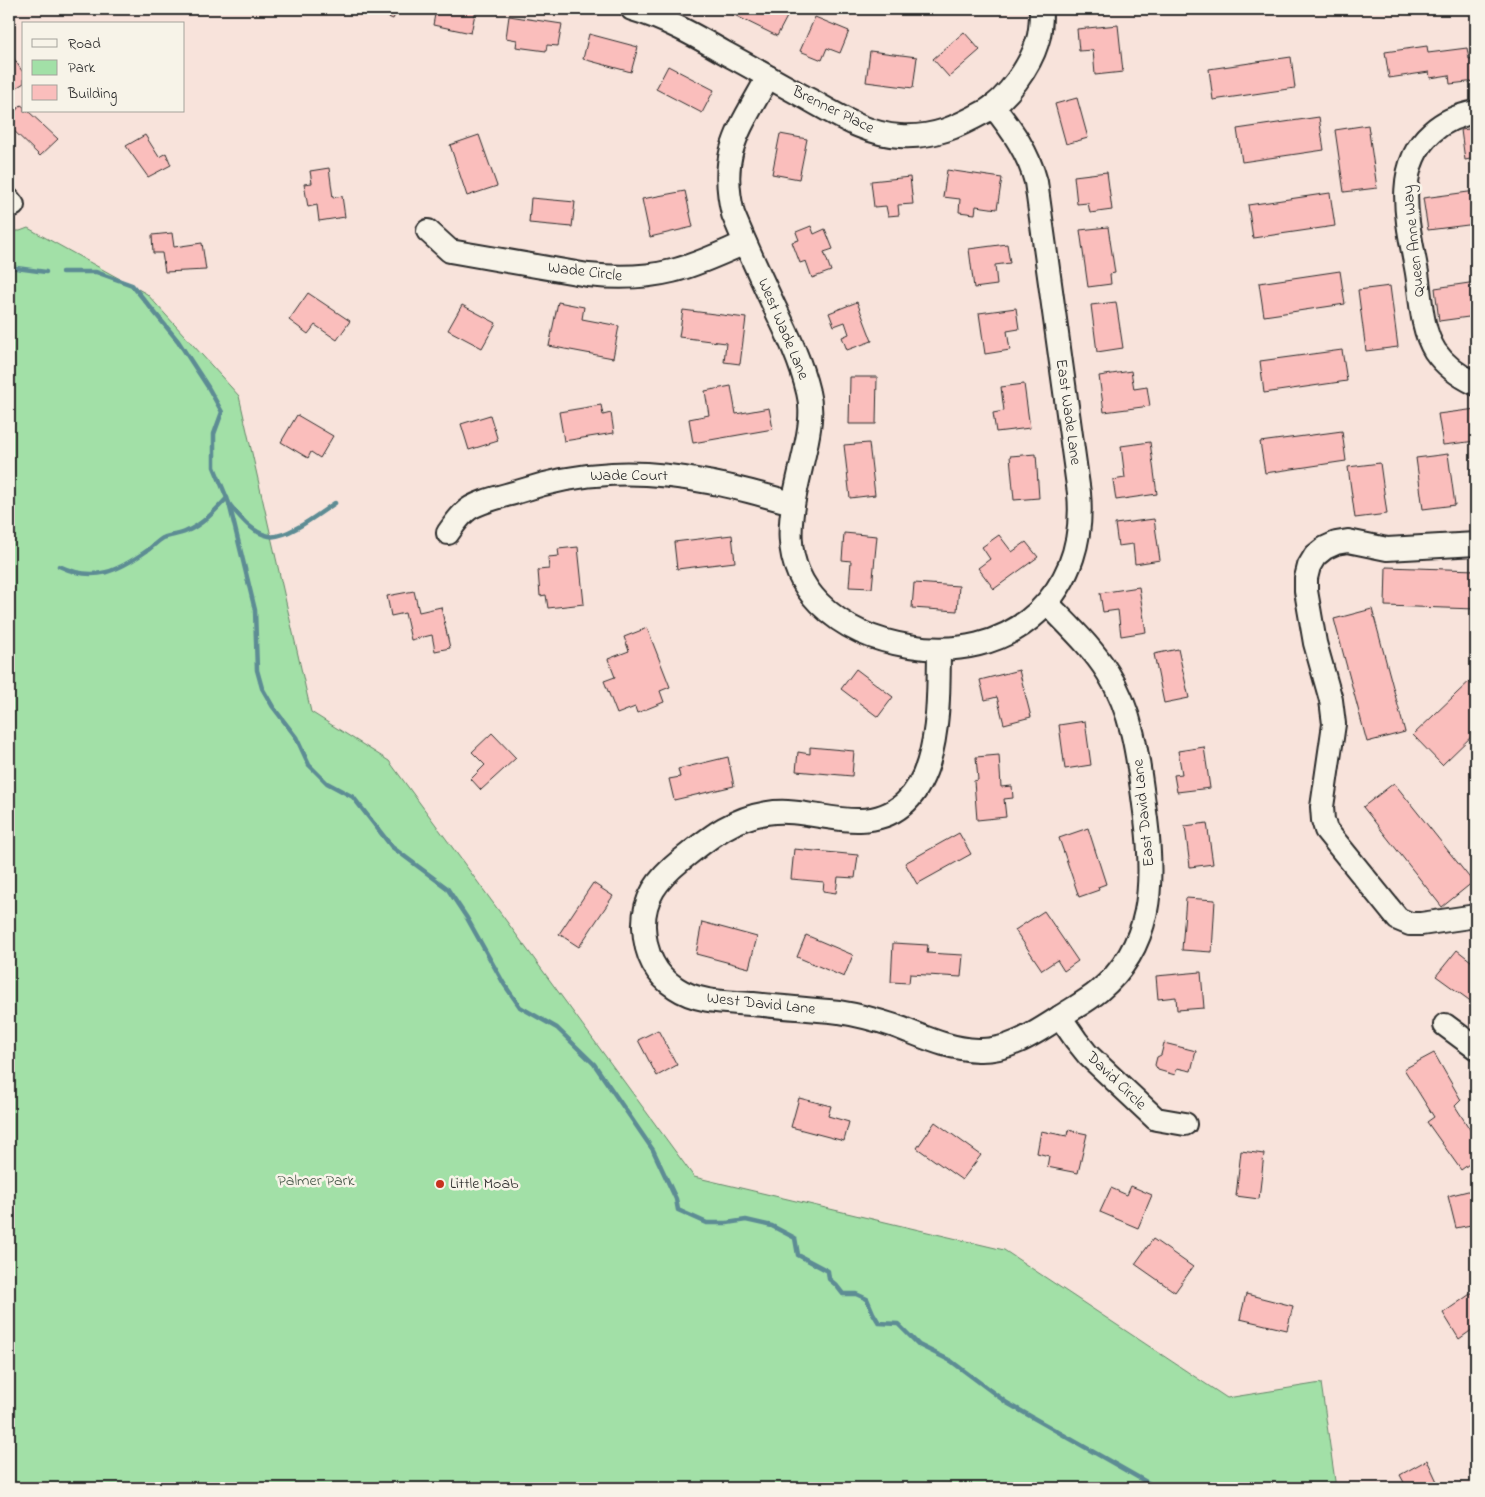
<svg xmlns="http://www.w3.org/2000/svg" width="1485" height="1497" font-family="'Indie Flower',sans-serif">
	<style>
		.green { fill: #a2e0a7; stroke: #668669 }
		.lines { fill: none; stroke-linecap: round; stroke-linejoin: round }
		.stream { stroke: #5d8c94; stroke-width: 4.5 }
		.building { fill: #fabebc; stroke: #2b2b2b }
		.minor-casing { stroke: #2b2b2b; stroke-width: 26 }
		.minor { stroke: #f7f3e8; stroke-width: 22 }
		.poi-dot { fill: #c8321e; stroke: #f7f3e8; stroke-width: 2 }
		.labels { text-anchor: middle; dominant-baseline: central; stroke-width: 5; stroke-linejoin: round; paint-order: stroke }
		.street-label { font-size: 16px; fill: #2b2b2b; stroke: #f7f3e8 }
		.park-label { font-size: 16px; fill: #49584a; stroke: #f7f3e8 }
		.poi-label { font-size: 16px; fill: #2b2b2b; stroke: #f7f3e8; text-anchor: start }
	</style>
	<rect width="100%" height="100%" fill="#f8e3db"/>
	<filter id="ink" filterUnits="userSpaceOnUse"><feTurbulence type="fractalNoise" baseFrequency=".02" numOctaves="2"/><feDisplacementMap in="SourceGraphic" scale="10" xChannelSelector="R" yChannelSelector="G"/><feConvolveMatrix kernelMatrix="1 2 1 2 8 2 1 2 1" color-interpolation-filters="sRGB"/></filter>
	<g filter="url(#ink)">
		<polygon class="green" points="28,228 147,294 239,396 311,712 389,761 694,1177 1004,1250 1227,1398 1321,1383 1336,1488 9,1488 9,231 20,231"/>
		<g class="lines">
			<g class="stream">
				<polyline points="9,267 46,272"/>
				<polyline points="62,272 96,272 132,285 178,341 208,387 222,412 214,434 214,467 229,503 255,610 257,670 262,688 273,707 296,737 309,765 327,783 353,797 392,847 447,888 467,918 504,984 520,1007 557,1028 594,1064 653,1150 676,1199 678,1210 707,1223 727,1223 746,1220 772,1226 795,1238 798,1255 828,1271 829,1279 836,1285 843,1294 856,1294 867,1299 873,1313 879,1323 898,1324 919,1345 951,1361 1007,1403 1157,1488"/>
				<path d="M230,505C240,517 252,533 269,536C286,540 321,512 335,503"/>
				<path d="M59,566C95,583 118,571 148,550C153,546 158,541 163,538C170,535 178,535 185,532C202,525 215,511 227,498"/>
			</g>
		</g>
		<g class="building">
			<polygon points="369,9 398,9 393,19"/>
			<polygon points="436,9 476,9 471,33 433,25"/>
			<polygon points="722,9 775,9 788,15 777,36"/>
			<polygon points="509,16 562,24 558,46 547,45 546,51 516,47 517,40 506,38"/>
			<polygon points="815,17 849,31 840,53 827,48 822,60 800,51"/>
			<polygon points="1118,25 1123,72 1095,75 1093,50 1079,51 1077,29"/>
			<polygon points="964,32 980,50 949,77 933,59"/>
			<polygon points="589,34 638,47 631,72 583,59"/>
			<polygon points="1427,46 1428,53 1467,48 1469,59 1476,58 1476,81 1450,84 1449,75 1430,78 1429,72 1389,78 1385,52"/>
			<polygon points="9,51 24,74 24,83 11,91 9,88"/>
			<polygon points="870,51 917,57 913,88 866,82"/>
			<polygon points="1291,57 1295,88 1213,100 1209,69"/>
			<polygon points="668,66 714,90 702,113 656,89"/>
			<polygon points="1077,98 1088,138 1066,144 1055,104"/>
			<polygon points="21,105 24,107 24,111 28,111 58,139 40,156 9,126 9,118"/>
			<polygon points="1319,117 1324,150 1242,162 1237,129"/>
			<polygon points="1368,125 1377,188 1344,192 1335,130"/>
			<polygon points="1476,128 1476,158 1465,160 1461,130"/>
			<polygon points="780,134 807,139 799,179 772,174"/>
			<polygon points="145,135 159,157 166,153 171,165 148,177 126,146"/>
			<polygon points="479,135 497,186 467,196 450,145"/>
			<polygon points="329,168 333,198 342,196 345,217 319,221 317,205 308,207 304,184 312,183 310,171"/>
			<polygon points="947,170 1002,178 997,209 976,206 975,214 959,212 960,199 943,197"/>
			<polygon points="1107,172 1112,210 1090,213 1088,203 1077,204 1074,176"/>
			<polygon points="910,177 913,204 898,205 899,215 888,216 886,206 874,207 871,181"/>
			<polygon points="685,191 693,227 650,237 642,199"/>
			<polygon points="1476,191 1476,224 1428,230 1423,198"/>
			<polygon points="1330,193 1335,226 1253,238 1248,205"/>
			<polygon points="531,198 575,202 572,227 529,223"/>
			<polygon points="811,226 814,234 825,229 833,249 824,252 831,271 812,278 806,261 800,263 792,242 799,240 796,232"/>
			<polygon points="1108,227 1115,273 1110,274 1111,284 1088,287 1080,230"/>
			<polygon points="172,233 174,247 202,243 206,270 165,272 162,253 153,253 152,235"/>
			<polygon points="1007,244 1010,263 995,265 997,285 974,288 969,249"/>
			<polygon points="1340,271 1345,304 1264,316 1259,283"/>
			<polygon points="1476,282 1476,316 1439,321 1435,288"/>
			<polygon points="1390,286 1398,347 1366,351 1358,290"/>
			<polygon points="308,293 350,321 337,340 315,325 308,334 289,320"/>
			<polygon points="558,302 584,307 582,319 619,326 613,358 549,346"/>
			<polygon points="857,302 872,341 847,350 842,337 849,334 845,322 834,326 829,313"/>
			<polygon points="1116,302 1123,348 1097,352 1091,305"/>
			<polygon points="462,305 496,323 482,348 448,330"/>
			<polygon points="1016,308 1019,329 1007,331 1010,350 985,354 979,313"/>
			<polygon points="683,310 746,318 740,364 724,362 726,343 679,337"/>
			<polygon points="1342,350 1347,381 1264,393 1260,361"/>
			<polygon points="1131,371 1134,389 1147,387 1150,406 1104,412 1099,376"/>
			<polygon points="850,377 877,377 876,424 849,424"/>
			<polygon points="1024,384 1030,428 996,432 993,413 1004,411 1001,387"/>
			<polygon points="731,386 736,414 769,408 773,429 693,443 689,419 709,415 705,391"/>
			<polygon points="601,405 603,415 611,413 614,433 564,441 559,412"/>
			<polygon points="1476,409 1476,441 1443,445 1438,414"/>
			<polygon points="297,415 333,436 320,458 311,452 308,458 281,442"/>
			<polygon points="490,415 498,441 469,450 461,424"/>
			<polygon points="1342,431 1346,461 1265,473 1260,442"/>
			<polygon points="1150,442 1157,494 1116,500 1113,480 1125,478 1121,446"/>
			<polygon points="869,443 875,495 850,498 844,445"/>
			<polygon points="1036,454 1039,498 1014,500 1010,456"/>
			<polygon points="1448,454 1455,505 1423,509 1416,458"/>
			<polygon points="1380,463 1387,514 1355,518 1348,467"/>
			<polygon points="1154,519 1160,560 1135,564 1133,544 1118,546 1115,524"/>
			<polygon points="844,533 877,536 872,588 849,587 851,561 842,560"/>
			<polygon points="732,535 735,562 677,569 674,542"/>
			<polygon points="999,535 1012,552 1026,542 1038,557 994,589 978,568 990,559 982,547"/>
			<polygon points="578,547 584,604 548,608 546,595 540,596 538,570 549,569 548,557 559,556 558,549"/>
			<polygon points="1386,567 1476,570 1476,609 1385,606"/>
			<polygon points="914,583 959,586 957,611 912,608"/>
			<polygon points="1139,587 1146,632 1121,636 1118,610 1103,612 1100,593"/>
			<polygon points="414,591 419,612 441,607 450,648 435,651 432,635 411,640 405,613 391,616 387,596"/>
			<polygon points="1372,609 1405,732 1367,742 1334,619"/>
			<polygon points="647,628 670,687 660,691 664,702 637,713 635,707 617,714 604,681 615,677 608,659 629,651 624,637"/>
			<polygon points="1178,649 1189,698 1164,703 1154,654"/>
			<polygon points="856,669 893,697 878,717 841,689"/>
			<polygon points="1019,670 1031,717 1004,724 997,697 985,700 980,680"/>
			<polygon points="1476,675 1476,732 1442,765 1413,735"/>
			<polygon points="1085,721 1091,765 1065,769 1059,725"/>
			<polygon points="492,733 516,758 481,790 471,779 485,765 472,752"/>
			<polygon points="810,747 854,751 852,776 796,771 798,752 810,754"/>
			<polygon points="1204,747 1210,788 1177,792 1174,775 1182,774 1178,751"/>
			<polygon points="999,755 1001,787 1012,786 1013,798 1004,799 1006,817 977,820 974,781 978,780 976,757"/>
			<polygon points="728,757 734,786 674,800 669,779 680,777 678,769"/>
			<polygon points="1394,783 1473,882 1442,907 1363,807"/>
			<polygon points="1207,823 1213,864 1190,867 1185,826"/>
			<polygon points="1088,828 1106,884 1098,887 1099,890 1079,897 1059,838"/>
			<polygon points="959,833 971,854 917,884 905,863"/>
			<polygon points="794,849 858,855 855,878 838,877 836,893 823,891 824,882 791,879"/>
			<polygon points="593,883 613,896 579,947 559,934"/>
			<polygon points="1186,898 1215,900 1212,952 1182,950"/>
			<polygon points="1044,911 1078,961 1064,971 1057,960 1042,970 1015,930"/>
			<polygon points="702,922 757,937 749,968 696,954"/>
			<polygon points="806,935 853,955 844,977 797,957"/>
			<polygon points="893,943 928,945 927,953 963,955 961,977 910,974 909,983 891,982"/>
			<polygon points="1457,950 1476,965 1476,1005 1436,976"/>
			<polygon points="1201,972 1204,1008 1177,1010 1176,997 1158,999 1156,976"/>
			<polygon points="658,1030 677,1065 657,1076 638,1040"/>
			<polygon points="1164,1043 1196,1051 1191,1071 1177,1068 1175,1075 1158,1070 1155,1065 1157,1057 1161,1055"/>
			<polygon points="1434,1053 1461,1100 1455,1106 1476,1139 1476,1159 1461,1170 1427,1122 1434,1117 1404,1069"/>
			<polygon points="799,1098 831,1106 828,1116 849,1122 844,1141 791,1127"/>
			<polygon points="935,1122 981,1155 962,1180 917,1148"/>
			<polygon points="1068,1130 1087,1134 1078,1173 1047,1167 1049,1156 1037,1153 1041,1131 1067,1136"/>
			<polygon points="1241,1151 1264,1154 1259,1199 1236,1196"/>
			<polygon points="1131,1186 1152,1195 1138,1228 1100,1212 1111,1188 1127,1195"/>
			<polygon points="1476,1189 1476,1224 1456,1228 1448,1196"/>
			<polygon points="1153,1239 1193,1267 1175,1292 1135,1264"/>
			<polygon points="1476,1290 1476,1327 1459,1339 1443,1313"/>
			<polygon points="1246,1294 1293,1306 1287,1330 1240,1319"/>
			<polygon points="1427,1460 1440,1488 1407,1488 1400,1475"/>
		</g>
		<g class="lines">
			<g class="minor-casing">
				<g id="minor">
					<path d="M632,9C666,19 696,36 727,54C755,69 782,85 810,100C839,116 866,134 900,136C934,138 957,127 986,111C1007,99 1030,66 1037,43C1041,32 1041,20 1041,9"/>
					<path d="M768,77C740,129 718,152 733,214C746,246 760,276 775,308C788,335 801,362 808,392C813,411 809,432 805,450C793,505 774,557 819,603C845,629 874,640 909,646C955,654 1003,645 1038,612C1071,580 1083,538 1079,493L1036,182C1028,152 1012,130 993,106"/>
					<path d="M1476,112C1459,115 1444,121 1432,132C1391,168 1409,227 1417,273C1421,299 1421,329 1435,351C1446,367 1459,376 1476,384"/>
					<polyline points="9,200 13,205"/>
					<path d="M428,231L450,251L588,275C616,278 644,278 672,271C697,265 721,253 745,243"/>
					<path d="M448,533C453,526 458,518 465,512C475,502 504,496 517,492C582,470 642,469 708,482C737,487 765,496 793,503"/>
					<polyline points="1476,544 1387,549 1348,541 1336,543 1325,548 1315,556 1309,566 1306,578 1306,591 1315,643 1331,700 1334,724 1322,807 1323,820 1326,830 1398,919 1410,924 1421,924 1476,916"/>
					<path d="M939,650C938,709 943,817 860,820C829,821 798,808 767,813C730,819 708,839 680,861C658,879 643,898 644,927C645,952 654,974 676,988C698,1003 728,1002 753,1004C781,1007 810,1009 839,1012C858,1015 877,1020 895,1026C922,1036 948,1049 978,1050C1008,1051 1032,1035 1057,1019C1070,1010 1086,1002 1099,991C1153,946 1154,883 1146,819C1139,770 1136,717 1108,673C1092,647 1068,625 1047,603"/>
					<polyline points="1060,1017 1076,1040 1088,1055 1156,1119 1185,1124"/>
					<polyline points="1445,1025 1476,1048"/>
				</g>
			</g>
			<use href="#minor" class="minor"/>
		</g>
	</g>
	<circle class="poi-dot" cx="440" cy="1184" r="5"/>
	<g class="labels">
		<g class="street-label">
			<text transform="translate(833 110) rotate(26)">Brenner Place</text>
			<text transform="translate(1414 241) rotate(-96)">Queen Anne Way</text>
			<text transform="translate(585 272) rotate(7)">Wade Circle</text>
			<text transform="translate(783 329) rotate(67)">West Wade Lane</text>
			<text transform="translate(1068 412) rotate(82)">East Wade Lane</text>
			<text x="629" y="476">Wade Court</text>
			<text transform="translate(1144 813) rotate(-96)">East David Lane</text>
			<text transform="translate(761 1004) rotate(6)">West David Lane</text>
			<text transform="translate(1116 1081) rotate(44)">David Circle</text>
		</g>
		<g class="park-label">
			<text x="316" y="1181">Palmer Park</text>
		</g>
		<g class="poi-label">
			<text x="450" y="1184">Little Moab</text>
		</g>
	</g>
	<rect width="1485" height="1497" fill="none" stroke="#f7f3e8" stroke-width="30"/>
	<rect x="15" y="15" width="1455" height="1467" fill="none" stroke="#2b2b2b" stroke-width="2" filter="url(#ink)"/>
	<rect x="22" y="22" width="162" height="90" fill="#f7f3e8" stroke="#a5a39c"/>
	<rect x="32" y="39" width="25" height="8" fill="#f7f3e8" stroke="#a5a39c"/>
	<text x="68" y="48" font-size="15" fill="#2b2b2b">Road</text>
	<rect x="32" y="60" width="25" height="15" fill="#a2e0a7" stroke="#a5a39c"/>
	<text x="68" y="72" font-size="15" fill="#2b2b2b">Park</text>
	<rect x="32" y="85" width="25" height="15" fill="#fabebc" stroke="#a5a39c"/>
	<text x="68" y="98" font-size="15" fill="#2b2b2b">Building</text>
</svg>
